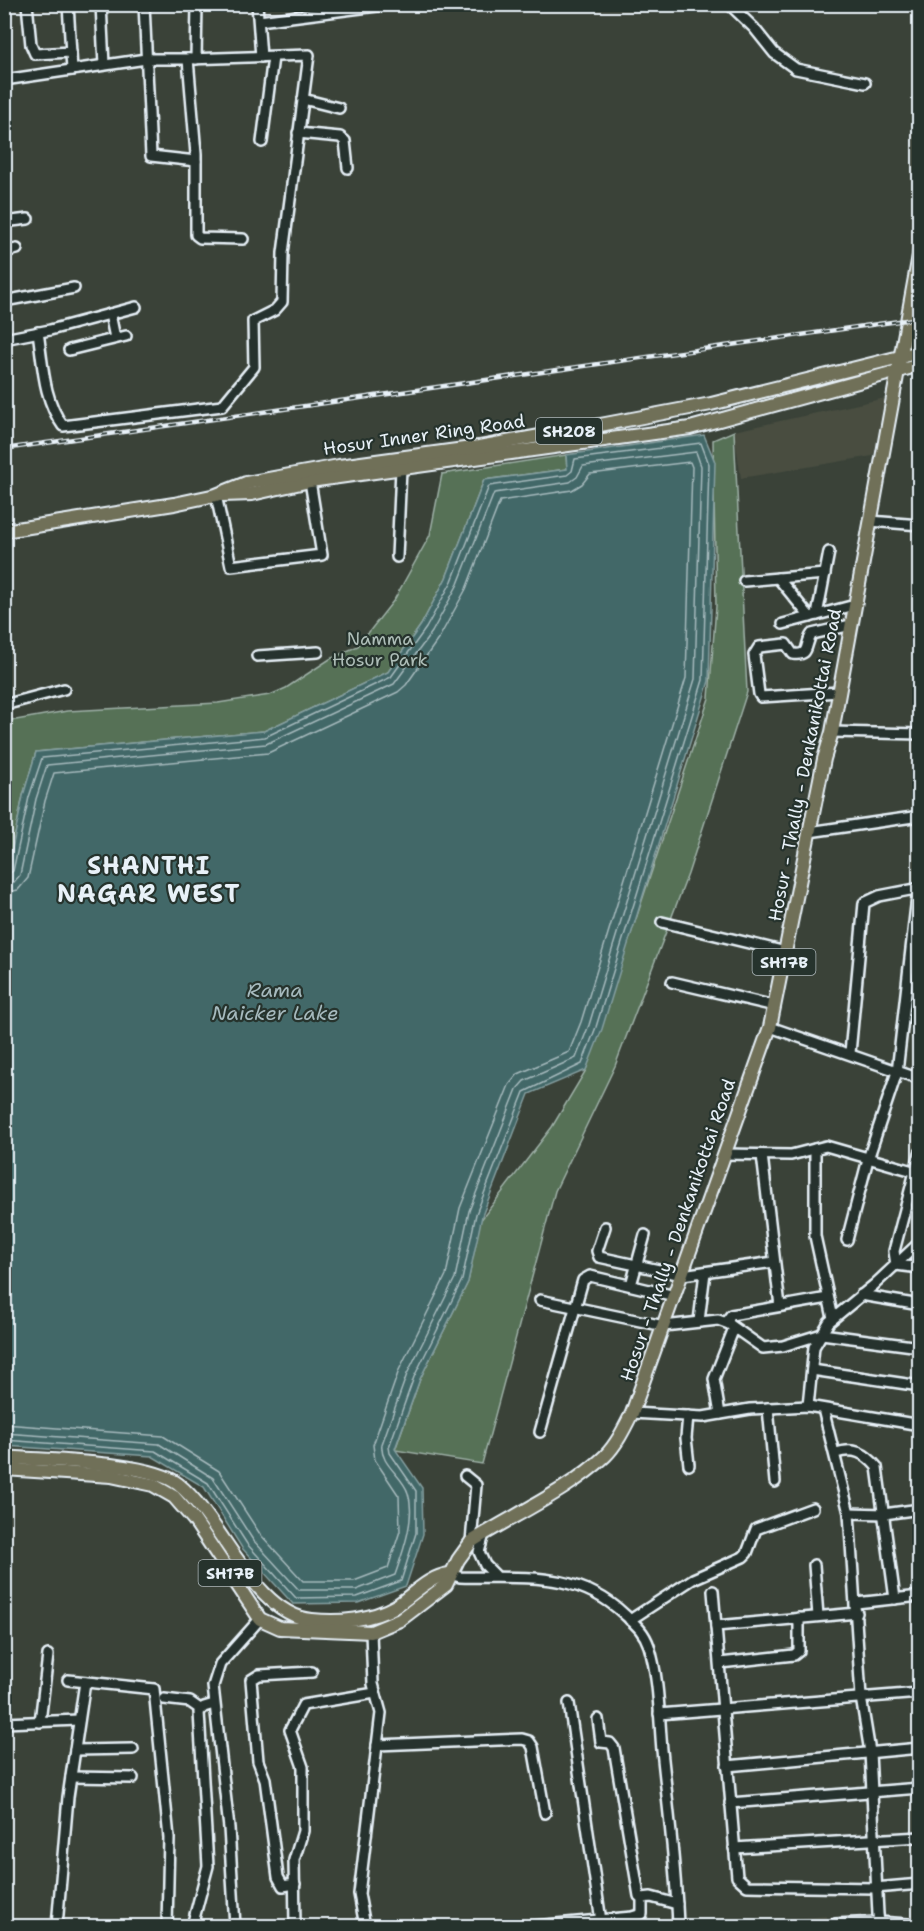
<svg xmlns="http://www.w3.org/2000/svg" width="924" height="1931" font-family="'Shantell Sans',sans-serif">
	<style>
		.built { fill: #484d40 }
		.green { fill: #567157; stroke: #9fb1a8; stroke-width: 1.5 }
		.water { fill: #436867; stroke: #859fa1; stroke-width: 1.5 }
		.lines { fill: none; stroke-linecap: round; stroke-linejoin: round }
		.shore { stroke: #a6babe; stroke-width: 1.5 }
		.minor-casing { stroke: #e8f1f8; stroke-width: 14 }
		.major-casing { stroke: #e8f1f8; stroke-width: 16 }
		.minor { stroke: #26332d; stroke-width: 9 }
		.major { stroke: #706f59; stroke-width: 12 }
		.rail-casing { stroke: #e8f1f8; stroke-width: 4.5 }
		.rail { stroke: #26332d; stroke-width: 2; stroke-dasharray: 7; stroke-linecap: butt }
		.labels { text-anchor: middle; dominant-baseline: central; stroke-width: 4.5; stroke-linejoin: round; paint-order: stroke }
		.shield { fill: #26332d; stroke: #aeb8bb; stroke-width: 1.5 }
		.shield-label { font-size: 16px; font-weight: bold; fill: #e8f1f8 }
		.street-label { font-size: 18px; fill: #e8f1f8; stroke: #26332d }
		.park-label { font-size: 18px; fill: #aebeb8; stroke: #26332d }
		.water-label { font-size: 20px; font-style: italic; fill: #a6babe; stroke: #26332d }
		.district-label { font-size: 24px; font-weight: bold; letter-spacing: 1.5px; fill: #e8f1f8; stroke: #26332d }
	</style>
	<rect width="100%" height="100%" fill="#3a4238"/>
	<filter id="ink" filterUnits="userSpaceOnUse"><feTurbulence type="fractalNoise" baseFrequency=".0167" numOctaves="2"/><feDisplacementMap in="SourceGraphic" scale="12" xChannelSelector="R" yChannelSelector="G"/><feConvolveMatrix kernelMatrix="1 2 1 2 8 2 1 2 1" color-interpolation-filters="sRGB"/></filter>
	<g filter="url(#ink)">
		<g class="built">
			<polygon points="890,397 873,456 741,478 734,431"/>
			<polygon points="827,1916 827,1926 701,1926"/>
		</g>
		<g class="green">
			<polygon points="734,431 747,692 688,874 615,1066 555,1191 482,1464 395,1450 420,1379 468,1282 480,1221 552,1127 586,1070 709,698 716,606 713,440"/>
			<polygon points="566,455 567,469 484,480 446,578 421,625 388,672 264,731 36,752 23,796 5,883 4,723 7,719 16,720 67,711 218,703 270,695 286,688 330,659 358,646 394,600 430,535 442,474"/>
		</g>
		<polygon class="water" points="704,435 715,462 709,681 602,1029 586,1070 529,1094 482,1216 468,1282 420,1379 395,1449 422,1488 423,1534 406,1586 358,1603 293,1604 242,1548 204,1487 152,1456 5,1446 5,883 23,796 36,752 264,731 388,672 421,625 446,578 484,480 567,469 566,455"/>
		<g class="lines">
			<g class="shore">
				<polyline points="4,877 13,871 29,797 42,758 265,737 391,677 426,628 452,581 489,486 567,475 572,471 575,459 701,443 709,464 703,680 596,1027 582,1064 524,1092 476,1214 462,1280 414,1377 389,1447 390,1453 416,1491 416,1533 401,1581 357,1597 296,1598 247,1544 208,1483 155,1451 4,1440"/>
				<path d="M4,884L14,882L20,875L36,799L47,765L266,744L394,684L432,632L458,584L494,493L570,482L577,477L583,466L696,452L701,466L695,679L589,1025L576,1058L524,1081L517,1089L469,1211L455,1278L407,1374L382,1444C379,1464 403,1476 408,1493C416,1517 403,1552 395,1575L356,1590H299L253,1540L213,1478L159,1444L4,1433"/>
				<polyline points="4,893 18,890 28,878 45,801 54,773 268,753 398,692 406,685 439,638 466,589 500,501 572,490 582,484 590,474 690,462 692,467 686,678 581,1022 569,1052 518,1074 509,1085 460,1208 446,1275 399,1370 373,1445 375,1460 399,1496 400,1531 388,1568 354,1581 303,1581 260,1534 219,1471 163,1436 4,1424"/>
			</g>
			<g class="minor-casing">
				<g id="minor">
					<polyline points="27,4 31,45 35,54 71,52"/>
					<polyline points="68,4 72,70"/>
					<polyline points="101,4 104,65"/>
					<polyline points="144,4 151,156 196,161"/>
					<polyline points="257,4 261,57"/>
					<polyline points="729,4 754,28 774,53 796,69 865,83"/>
					<polyline points="259,21 385,5"/>
					<polyline points="196,59 197,4"/>
					<polyline points="4,80 146,59 188,59 196,154 196,235 200,238 243,239"/>
					<polyline points="303,99 339,108"/>
					<polyline points="298,133 340,137 345,141 348,168"/>
					<polyline points="262,142 273,57"/>
					<polyline points="4,222 28,219"/>
					<polyline points="4,252 17,249"/>
					<polyline points="4,301 74,288"/>
					<polyline points="110,314 115,338"/>
					<path d="M38,332C43,364 43,399 63,426L222,406L254,367L253,321L275,310L282,302L283,253L309,55L188,59"/>
					<polyline points="4,339 50,330 136,307"/>
					<polyline points="69,350 126,336"/>
					<polyline points="216,495 231,566 322,555 310,481"/>
					<polyline points="870,521 920,525"/>
					<polyline points="397,557 401,469"/>
					<polyline points="778,578 810,617"/>
					<polyline points="744,581 825,574"/>
					<polyline points="817,615 829,552"/>
					<polyline points="783,624 855,605"/>
					<polyline points="257,656 318,652"/>
					<path d="M839,692L761,697L759,694L754,655L759,647L786,644L793,654C811,656 804,645 812,634L851,625"/>
					<polyline points="4,705 64,689"/>
					<polyline points="832,732 920,734"/>
					<polyline points="809,832 920,816"/>
					<polyline points="662,922 786,952"/>
					<polyline points="672,982 775,1006"/>
					<polyline points="770,1027 920,1079"/>
					<polyline points="850,1053 864,903 879,896 920,888"/>
					<polyline points="815,1149 815,1236 833,1318"/>
					<polyline points="920,1153 894,1251 896,1265 920,1268"/>
					<polyline points="724,1154 791,1155 826,1146 913,1171"/>
					<polyline points="762,1155 780,1306"/>
					<polyline points="605,1227 597,1251 599,1257 682,1275 774,1262"/>
					<polyline points="847,1240 868,1159 897,1072 918,888"/>
					<polyline points="631,1285 645,1235"/>
					<polyline points="861,1295 920,1305"/>
					<polyline points="540,1300 664,1326 718,1320 729,1324 763,1348 783,1346 822,1334 920,1347"/>
					<polyline points="699,1321 705,1272"/>
					<polyline points="729,1324 728,1319 731,1315 828,1298"/>
					<polyline points="812,1370 920,1386"/>
					<polyline points="808,1406 814,1347 829,1322 874,1285 920,1242"/>
					<polyline points="768,1408 775,1482"/>
					<polyline points="823,1409 849,1513 861,1697 870,1752 878,1914 879,1922 908,1924 909,1926"/>
					<polyline points="632,1413 703,1417 750,1409 808,1406 920,1425"/>
					<polyline points="720,1414 714,1379 734,1328"/>
					<polyline points="688,1416 686,1438 689,1465"/>
					<polyline points="540,1432 583,1280 590,1276 675,1296"/>
					<path d="M836,1453C854,1447 865,1453 877,1467L895,1599"/>
					<polyline points="465,1476 476,1485 471,1542"/>
					<polyline points="849,1513 884,1514 920,1509"/>
					<polyline points="484,1534 479,1552 485,1565 495,1575"/>
					<polyline points="814,1565 818,1616"/>
					<path d="M449,1574L460,1577C520,1579 576,1569 624,1614C635,1624 644,1631 649,1646C659,1678 659,1716 662,1750C668,1808 676,1867 678,1926"/>
					<polyline points="713,1591 737,1877 747,1886 875,1888 920,1884"/>
					<polyline points="856,1603 920,1596"/>
					<polyline points="630,1620 693,1579 743,1557 747,1553 756,1529 813,1508"/>
					<polyline points="716,1626 857,1613"/>
					<polyline points="720,1663 794,1655 799,1651 799,1618"/>
					<polyline points="68,1680 154,1689 169,1838 167,1926"/>
					<polyline points="164,1699 190,1702 200,1709"/>
					<polyline points="569,1703 601,1921"/>
					<polyline points="659,1714 920,1693"/>
					<polyline points="598,1719 601,1742 610,1743 614,1748 639,1896 642,1898"/>
					<polyline points="40,1722 48,1655"/>
					<polyline points="4,1723 79,1720"/>
					<polyline points="377,1745 522,1739 529,1741 533,1747 545,1813"/>
					<polyline points="75,1750 133,1749"/>
					<polyline points="727,1766 920,1748"/>
					<polyline points="71,1777 133,1778"/>
					<polyline points="730,1803 920,1788"/>
					<polyline points="734,1848 920,1837"/>
					<polyline points="295,1884 283,1886 278,1877 265,1779 258,1761 251,1680 259,1675 312,1672"/>
					<polyline points="835,1924 879,1922 880,1926"/>
					<polyline points="57,1926 68,1797 85,1682"/>
					<polyline points="192,1926 208,1866 199,1712 204,1707 214,1704"/>
					<polyline points="235,1926 229,1828 213,1686 220,1664 260,1619"/>
					<polyline points="295,1926 294,1860 303,1831 303,1767 290,1730 303,1705 375,1693"/>
					<polyline points="365,1926 359,1894 381,1713 373,1684 371,1632"/>
					<polyline points="534,1926 632,1917 642,1914 642,1898 651,1897 677,1904"/>
				</g>
			</g>
			<g class="major-casing">
				<g id="major">
					<polyline points="223,495 252,494 310,481 690,428 920,365"/>
					<polyline points="4,531 174,504 216,495 246,483 339,466 479,447 600,425 711,404 920,352"/>
					<path d="M4,1457C44,1461 149,1461 178,1484C223,1520 253,1614 312,1620C339,1623 372,1620 396,1606C414,1594 428,1577 449,1574"/>
					<path d="M4,1469L111,1476L153,1485L174,1497L194,1520L260,1619L280,1628L371,1632L400,1620L446,1585L458,1560L471,1542C512,1516 571,1489 605,1456C617,1444 625,1427 632,1413L770,1027L824,759L832,732L920,250"/>
				</g>
			</g>
			<use href="#minor" class="minor"/>
			<use href="#major" class="major"/>
			<g class="rail-casing">
				<polyline id="rail" points="4,449 920,318"/>
			</g>
			<use href="#rail" class="rail"/>
		</g>
	</g>
	<g class="labels">
		<g class="shield">
			<rect x="536" y="418" width="66" height="26" rx="4.5"/>
			<rect x="752.5" y="949" width="63" height="26" rx="4.5"/>
			<rect x="198.5" y="1560" width="63" height="26" rx="4.5"/>
		</g>
		<g class="shield-label">
			<text x="569" y="431">SH208</text>
			<text x="784" y="962">SH17B</text>
			<text x="230" y="1573">SH17B</text>
		</g>
		<g class="street-label">
			<text transform="translate(424 435) rotate(-8)">Hosur Inner Ring Road</text>
			<text transform="translate(805 765) rotate(-79)">Hosur - Thally - Denkanikottai Road</text>
			<text transform="translate(678 1230) rotate(-71)">Hosur - Thally - Denkanikottai Road</text>
		</g>
		<g class="park-label">
			<text x="380" y="639">Namma<tspan x="380" dy="21">Hosur Park</tspan></text>
		</g>
		<g class="water-label">
			<text x="275" y="990">Rama<tspan x="275" dy="23">Naicker Lake</tspan></text>
		</g>
		<g class="district-label">
			<text x="149" y="866">SHANTHI<tspan x="149" dy="28">NAGAR WEST</tspan></text>
		</g>
	</g>
	<rect width="924" height="1931" fill="none" stroke="#26332d" stroke-width="24"/>
	<rect x="12" y="12" width="900" height="1907" fill="none" stroke="#e8f1f8" stroke-width="2" filter="url(#ink)"/>
</svg>
